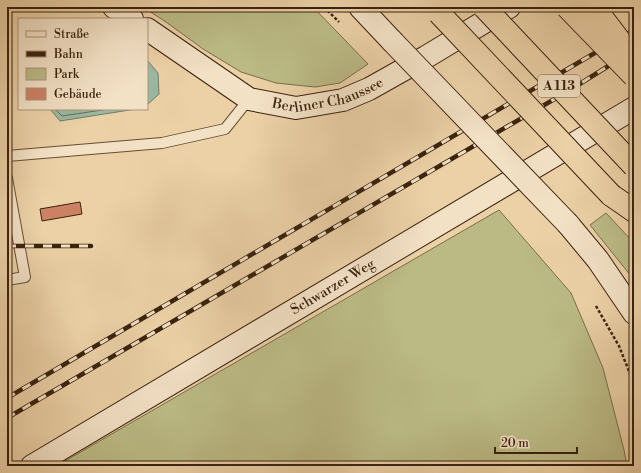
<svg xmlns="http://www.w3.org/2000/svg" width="641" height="473" font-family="'Libre Bodoni',serif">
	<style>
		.green { fill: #bbba85; stroke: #7a6e4a }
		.water { fill: #9ab8a2; stroke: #747c67 }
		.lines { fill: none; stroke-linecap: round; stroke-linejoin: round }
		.shore { stroke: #6a6d58; stroke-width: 1 }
		.building { fill: #cc8165; stroke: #3a220e }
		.lane-casing { stroke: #664e34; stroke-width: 12 }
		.secondary-casing { stroke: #3a220e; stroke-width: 24 }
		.highway-casing { stroke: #3a220e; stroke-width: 24 }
		.path { stroke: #3a220e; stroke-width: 2.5; stroke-dasharray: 3 2; stroke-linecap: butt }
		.lane { stroke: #f3e1c6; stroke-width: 10 }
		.secondary { stroke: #f3e1c6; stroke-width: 22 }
		.highway { stroke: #ecd1a7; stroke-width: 22 }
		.rail-casing { stroke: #3a220e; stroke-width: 4.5 }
		.rail { stroke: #f3e1c6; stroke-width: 3; stroke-dasharray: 9; stroke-linecap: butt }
		.secondary-bridge-casing { stroke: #3a220e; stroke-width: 24; stroke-linecap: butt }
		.highway-bridge-casing { stroke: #3a220e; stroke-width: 24; stroke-linecap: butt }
		.secondary-bridge { stroke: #f3e1c6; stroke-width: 22 }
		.highway-bridge { stroke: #ecd1a7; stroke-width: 22 }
		.labels { text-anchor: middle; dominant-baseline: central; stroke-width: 3; stroke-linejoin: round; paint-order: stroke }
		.shield { fill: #f3e1c6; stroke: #725b45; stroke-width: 1 }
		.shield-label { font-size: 13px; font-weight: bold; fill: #3a220e }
		.street-label { font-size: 14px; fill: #3a220e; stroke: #f3e1c6 }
	</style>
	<rect width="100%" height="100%" fill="#ecd1a7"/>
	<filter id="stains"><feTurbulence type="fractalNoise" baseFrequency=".005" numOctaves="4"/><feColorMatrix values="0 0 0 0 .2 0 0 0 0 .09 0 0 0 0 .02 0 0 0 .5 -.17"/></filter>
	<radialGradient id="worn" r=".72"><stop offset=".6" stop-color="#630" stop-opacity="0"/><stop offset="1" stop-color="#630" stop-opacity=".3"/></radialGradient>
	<g class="green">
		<polygon points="143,7 313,7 368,64 340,83 315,87 276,83 241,72 203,49 166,22"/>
		<polygon points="499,210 571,293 603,368 624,450 627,466 62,466 65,461"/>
		<polygon points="606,213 634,243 634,282 631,276 590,225"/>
	</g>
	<g class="water">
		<polygon points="147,60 158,73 159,94 147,105"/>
		<polygon points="50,109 136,109 60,121"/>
	</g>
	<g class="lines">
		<polyline class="shore" points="55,109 62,116 109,109"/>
	</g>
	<polygon class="building" points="80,202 82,214 42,221 40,209"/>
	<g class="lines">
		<g class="lane-casing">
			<g id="lane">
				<polyline points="7,156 162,143 225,129 249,99"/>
				<polyline points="7,178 25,277 7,280"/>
			</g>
		</g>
		<g class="secondary-casing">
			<g id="secondary">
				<polyline points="114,7 132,19"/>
				<polyline points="360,7 392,41"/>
				<path id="s1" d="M147,29L249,99L296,108L343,100L369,89L426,57L509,7"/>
				<polyline points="568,224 598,260 634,313"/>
				<path id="s2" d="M32,466L634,108"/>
			</g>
		</g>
		<g class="highway-casing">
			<polyline id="highway" points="611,195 634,211"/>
		</g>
		<g class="path">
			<polyline points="324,7 339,22"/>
			<polyline points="596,306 619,346 634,384"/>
		</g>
		<use href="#lane" class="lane"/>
		<use href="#secondary" class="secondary"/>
		<use href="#highway" class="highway"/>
		<g class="rail-casing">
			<g id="rail">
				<polyline points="7,246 91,246"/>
				<polyline points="7,398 634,30"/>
				<polyline points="7,418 570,90 634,50"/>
			</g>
		</g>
		<use href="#rail" class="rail"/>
		<g class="secondary-bridge-casing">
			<polyline id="secondary-bridge" points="392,41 568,224"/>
		</g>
		<g class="highway-bridge-casing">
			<g id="highway-bridge">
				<polyline points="484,7 634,166"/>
				<polyline points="567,7 634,76"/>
				<polyline points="594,7 632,57"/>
				<polyline points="439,13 611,195"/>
			</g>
		</g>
		<use href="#secondary-bridge" class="secondary-bridge"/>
		<use href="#highway-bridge" class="highway-bridge"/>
	</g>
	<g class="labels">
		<rect class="shield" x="538" y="75" width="42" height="22" rx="3"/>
		<g class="shield-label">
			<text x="559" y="86">A 113</text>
		</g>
		<g class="street-label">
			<text stroke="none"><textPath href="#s1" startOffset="205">Berliner Chaussee</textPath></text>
			<text stroke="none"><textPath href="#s2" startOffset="350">Schwarzer Weg</textPath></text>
		</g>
	</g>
	<rect width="641" height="473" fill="none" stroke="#ecd1a7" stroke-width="24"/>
	<rect x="8" y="8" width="625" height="457" fill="none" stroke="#3a220e" stroke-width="2"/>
	<rect x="12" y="12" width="617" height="449" fill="none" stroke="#3a220e"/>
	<rect x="18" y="18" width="130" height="92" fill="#f3e1c6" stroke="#a9957c"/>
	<rect x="26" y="31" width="20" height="6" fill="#f3e1c6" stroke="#a9957c"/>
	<text x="54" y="38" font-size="12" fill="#3a220e">Straße</text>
	<rect x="26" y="51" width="20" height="6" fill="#3a220e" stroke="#a9957c"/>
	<text x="54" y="58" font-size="12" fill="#3a220e">Bahn</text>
	<rect x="26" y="68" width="20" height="12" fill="#bbba85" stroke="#a9957c"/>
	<text x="54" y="78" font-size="12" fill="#3a220e">Park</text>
	<rect x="26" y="88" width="20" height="12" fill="#cc8165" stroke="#a9957c"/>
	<text x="54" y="98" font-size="12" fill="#3a220e">Gebäude</text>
	<path d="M495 447v6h82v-6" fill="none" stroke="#3a220e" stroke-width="2"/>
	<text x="501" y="447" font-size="12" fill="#3a220e" stroke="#f3e1c6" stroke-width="3" paint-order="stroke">20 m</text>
	<rect width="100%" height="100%" filter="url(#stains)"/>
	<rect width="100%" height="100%" fill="url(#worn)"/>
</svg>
